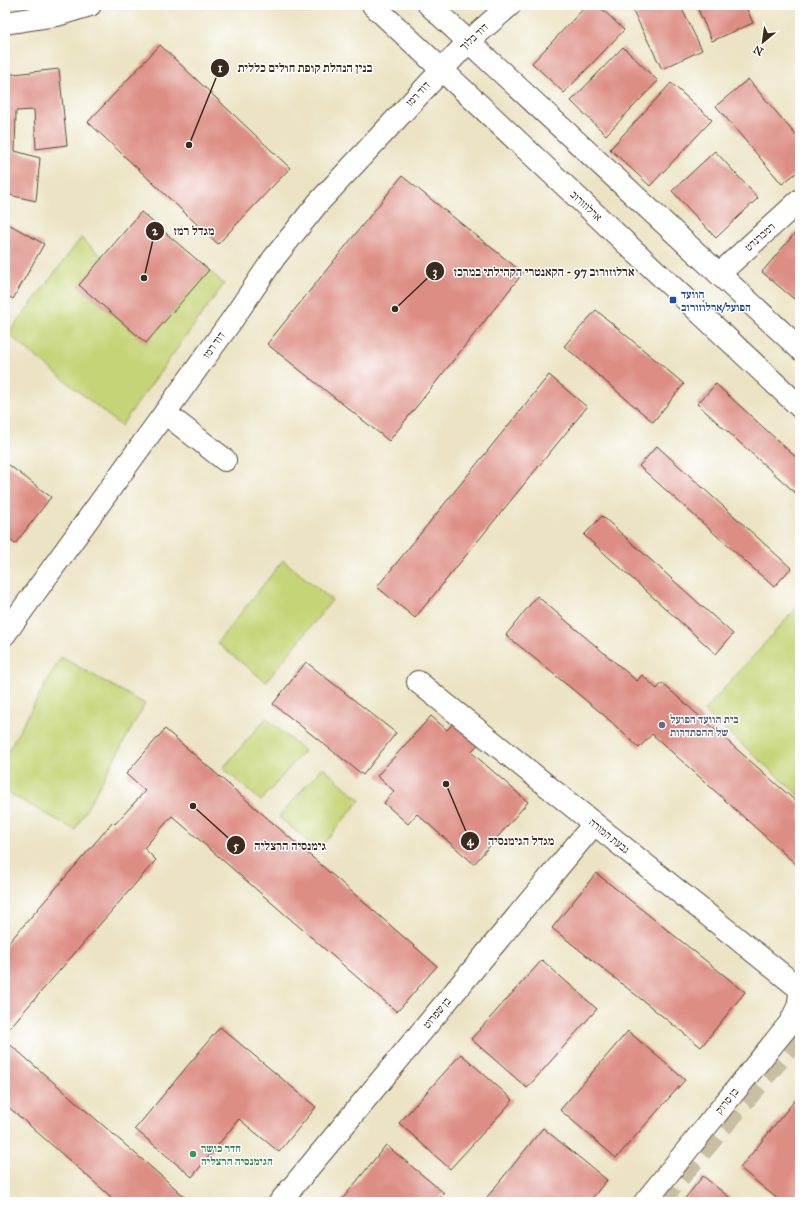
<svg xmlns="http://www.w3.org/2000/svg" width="805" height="1207" font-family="'IM FELL Great Primer','Frank Ruhl Libre',serif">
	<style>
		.green { fill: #c5d476; stroke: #807f4a }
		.building { fill: #dd8e84 }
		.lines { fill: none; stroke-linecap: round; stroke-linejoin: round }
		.minor-tunnel { stroke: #c8bea2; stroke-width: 22; stroke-dasharray: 22 11; stroke-linecap: butt }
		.minor-casing { stroke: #554637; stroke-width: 24 }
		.minor { stroke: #fff; stroke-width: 22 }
		.transit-dot { fill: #1a4fb4; stroke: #fff; stroke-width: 1.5 }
		.service-dot { fill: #5c6f8a; stroke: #fff; stroke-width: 1.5 }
		.leisure-dot { fill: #2e9e5b; stroke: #fff; stroke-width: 1.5 }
		.labels { text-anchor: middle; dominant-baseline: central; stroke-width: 3; stroke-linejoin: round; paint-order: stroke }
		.street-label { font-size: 11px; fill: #3b2a1e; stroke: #fff }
		.transit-label { font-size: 11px; font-weight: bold; fill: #164399; stroke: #fff; text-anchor: start }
		.service-label { font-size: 11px; font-weight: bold; fill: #4e5e75; stroke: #fff; text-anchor: start }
		.leisure-label { font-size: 11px; font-weight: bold; fill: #27864d; stroke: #fff; text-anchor: start }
		.leader { fill: none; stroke: #3b2a1e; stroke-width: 1.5 }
		.callout-dot { fill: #3b2a1e; stroke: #fff; stroke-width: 1.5 }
		.mark-label { font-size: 12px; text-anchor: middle; font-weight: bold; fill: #fff }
		.callout-label { font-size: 12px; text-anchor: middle; font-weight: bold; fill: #3b2a1e; stroke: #fff; stroke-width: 3; stroke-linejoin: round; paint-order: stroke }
	</style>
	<rect width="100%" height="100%" fill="#fff"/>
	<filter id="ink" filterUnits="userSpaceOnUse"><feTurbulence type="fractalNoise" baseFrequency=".025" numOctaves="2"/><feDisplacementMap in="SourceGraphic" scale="8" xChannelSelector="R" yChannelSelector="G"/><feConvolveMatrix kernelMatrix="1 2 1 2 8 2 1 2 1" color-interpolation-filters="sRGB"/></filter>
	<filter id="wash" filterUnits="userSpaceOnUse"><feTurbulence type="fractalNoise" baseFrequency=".012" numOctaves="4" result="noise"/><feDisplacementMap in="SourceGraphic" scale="16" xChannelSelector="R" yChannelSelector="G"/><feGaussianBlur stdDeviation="0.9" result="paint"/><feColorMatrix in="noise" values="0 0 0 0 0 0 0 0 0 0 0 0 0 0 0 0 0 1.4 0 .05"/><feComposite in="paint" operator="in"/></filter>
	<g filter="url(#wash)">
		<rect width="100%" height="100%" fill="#ebe3c3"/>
		<g class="green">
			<polygon points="81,238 103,257 79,286 146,343 209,270 224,284 121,426 8,334"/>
			<polygon points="283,560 332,600 266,682 217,643"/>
			<polygon points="800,604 800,796 704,711"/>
			<polygon points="61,657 145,704 75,830 5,791 5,756"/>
			<polygon points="266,718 304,751 261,801 223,768"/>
			<polygon points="322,767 360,800 318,850 279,817"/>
		</g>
		<g id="blocks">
			<g class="building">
				<polygon points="587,5 598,5 624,30 564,93 532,63"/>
				<polygon points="630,5 680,5 702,50 662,69"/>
				<polygon points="696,5 745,5 753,23 712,41"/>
				<polygon points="160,45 290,168 218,244 88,122"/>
				<polygon points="623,47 658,81 606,135 571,101"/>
				<polygon points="59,69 67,145 36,149 34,110 16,111 15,151 40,158 36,201 5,194 5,75"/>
				<polygon points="748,79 800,140 800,170 782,184 716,106"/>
				<polygon points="671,83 712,120 650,186 610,149"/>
				<polygon points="715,151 758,198 716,238 672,191"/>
				<polygon points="402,176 523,273 389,441 267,344"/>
				<polygon points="141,212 209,270 146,343 79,285"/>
				<polygon points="5,222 44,244 13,299 5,294"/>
				<polygon points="800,227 800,304 762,272"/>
				<polygon points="596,310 684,384 653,422 564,346"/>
				<polygon points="549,375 587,407 415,618 377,587"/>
				<polygon points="716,384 800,461 800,497 697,404"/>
				<polygon points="657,446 791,568 774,587 639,466"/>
				<polygon points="5,462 51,497 15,544 5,536"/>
				<polygon points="602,516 733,634 716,654 584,535"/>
				<polygon points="537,596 637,681 642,675 657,689 662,683 800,805 800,868 652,734 639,748 605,716 506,635"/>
				<polygon points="306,662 396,733 363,775 273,704"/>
				<polygon points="431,716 447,730 458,718 483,739 471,752 528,802 474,864 417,814 408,824 384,803 394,791 377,776"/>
				<polygon points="165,729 437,966 397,1012 172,816 144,848 156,860 5,1033 5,947 113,822 115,824 145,791 126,774"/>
				<polygon points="596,873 745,992 701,1047 552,928"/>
				<polygon points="542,960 597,1009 527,1088 471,1039"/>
				<polygon points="220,1027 316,1107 279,1152 239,1119 192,1177 135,1129"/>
				<polygon points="628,1031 685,1080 616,1158 560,1110"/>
				<polygon points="5,1040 191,1202 117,1202 5,1104"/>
				<polygon points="461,1054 513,1100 450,1169 399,1123"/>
				<polygon points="800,1094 800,1202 781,1202 740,1168"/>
				<polygon points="543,1128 607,1180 589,1202 483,1202"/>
				<polygon points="386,1145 444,1193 436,1202 340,1202"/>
				<polygon points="703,1176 735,1202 682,1202"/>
			</g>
		</g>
	</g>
	<g filter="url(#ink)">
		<use href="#blocks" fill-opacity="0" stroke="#554637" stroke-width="1"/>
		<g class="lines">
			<polyline class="minor-tunnel" points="658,1202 800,1034"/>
			<g class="minor-casing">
				<g id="minor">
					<polyline points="373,5 800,407"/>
					<polyline points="429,5 800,349"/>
					<polyline points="5,23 57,15 90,5"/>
					<polyline points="719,274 800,200"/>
					<polyline points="165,413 225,460"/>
					<polyline points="5,634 232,320 274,258 318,203 468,42 510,5"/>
					<polyline points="418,682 800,989"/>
					<polyline points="280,1202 594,824"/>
					<polyline points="645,1202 790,1023 798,1007 800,995"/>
				</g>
			</g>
			<use href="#minor" class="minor"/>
		</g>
	</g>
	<rect class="transit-dot" x="669" y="296" width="8" height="8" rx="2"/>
	<circle class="service-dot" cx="662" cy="725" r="4"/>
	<circle class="leisure-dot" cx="193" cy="1154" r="4"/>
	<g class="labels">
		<g class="street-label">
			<text transform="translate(474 37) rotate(-43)">דוד בלוך</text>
			<text transform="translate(418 94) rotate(-47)">דוד רמז</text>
			<text transform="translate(586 206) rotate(43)">ארלוזורוב</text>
			<text transform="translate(760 237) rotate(-42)">רמברנדט</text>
			<text transform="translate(214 345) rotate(-54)">דוד רמז</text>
			<text transform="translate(609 836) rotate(39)">גבעת המורה</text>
			<text transform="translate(437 1013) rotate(-50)">בן שפרוט</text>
			<text transform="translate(727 1101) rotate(-51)">בן סרוק</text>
		</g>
		<g class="transit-label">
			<text x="681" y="294">הוועד<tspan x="681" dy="13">הפועל/ארלוזורוב</tspan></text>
		</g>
		<g class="service-label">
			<text x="670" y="719">בית הוועד הפועל<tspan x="670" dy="13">של ההסתדרות</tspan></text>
		</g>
		<g class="leisure-label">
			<text x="201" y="1148">חדר כושר<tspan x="201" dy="13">הגימנסיה הרצליה</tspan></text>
		</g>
	</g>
	<path class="leader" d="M189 145L220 68M144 278L155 231M395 309L435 271M446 784L470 841M193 806L236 845"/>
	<g class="callout-dot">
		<circle cx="189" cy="145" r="4"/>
		<circle cx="144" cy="278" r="4"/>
		<circle cx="395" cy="309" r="4"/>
		<circle cx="446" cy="784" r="4"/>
		<circle cx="193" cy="806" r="4"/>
		<circle cx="220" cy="68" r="10"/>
		<circle cx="155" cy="231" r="10"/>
		<circle cx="435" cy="271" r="10"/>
		<circle cx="470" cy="841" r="10"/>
		<circle cx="236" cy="845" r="10"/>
	</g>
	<g class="mark-label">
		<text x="220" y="72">1</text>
		<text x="155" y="235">2</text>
		<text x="435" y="276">3</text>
		<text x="470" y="845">4</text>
		<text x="236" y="850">5</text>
	</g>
	<g class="callout-label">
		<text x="305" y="72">בנין הנהלת קופת חולים כללית</text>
		<text x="194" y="235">מגדל רמז</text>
		<text x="544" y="276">ארלוזורוב 97 - הקאנטרי הקהילתי במרכז</text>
		<text x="521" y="845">מגדל הגימנסיה</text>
		<text x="290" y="850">גימנסיה הרצליה</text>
	</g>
	<rect width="805" height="1207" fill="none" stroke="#fff" stroke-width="20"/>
	<g transform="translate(763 42) rotate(209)" stroke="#ffffff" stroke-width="3" paint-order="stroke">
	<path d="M0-3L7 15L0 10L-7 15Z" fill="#3b2a1e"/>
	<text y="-6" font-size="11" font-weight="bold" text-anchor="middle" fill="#3b2a1e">N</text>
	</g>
</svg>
